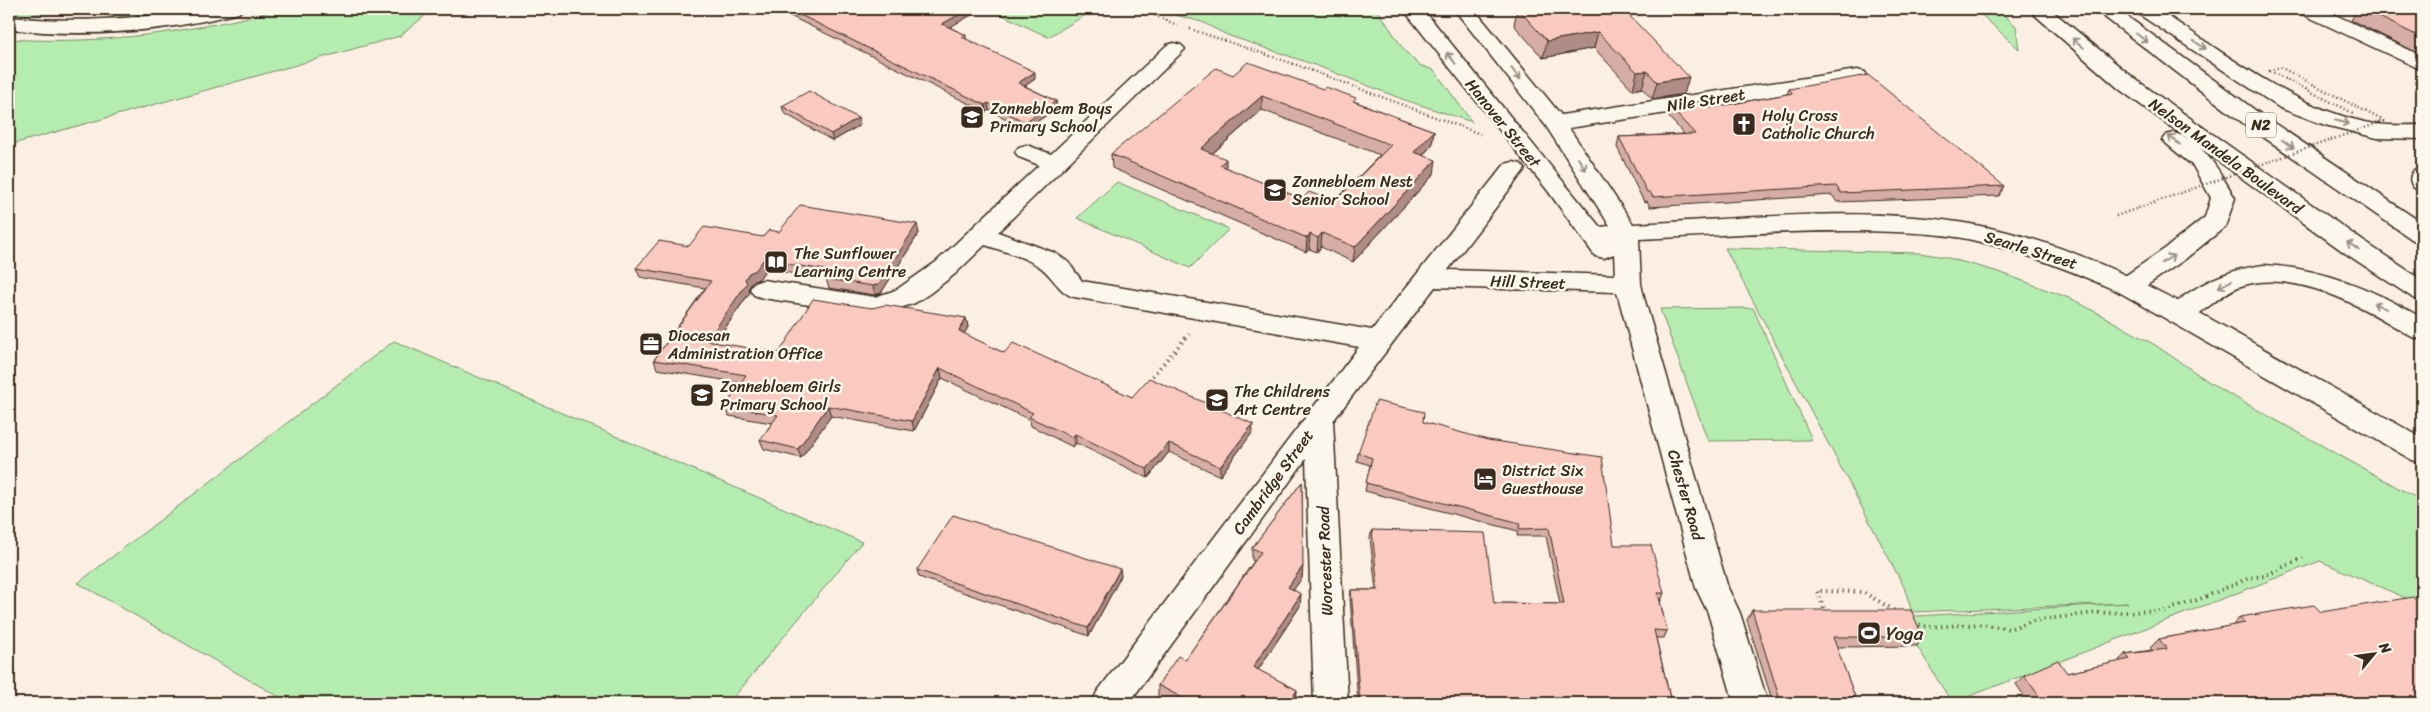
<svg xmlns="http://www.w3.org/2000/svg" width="2431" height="712" font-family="Sriracha,sans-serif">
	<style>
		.green { fill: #b5edb0; stroke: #788c67 }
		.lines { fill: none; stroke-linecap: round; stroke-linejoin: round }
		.minor-casing { stroke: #3b2a1e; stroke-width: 3 }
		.highway-casing { stroke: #3b2a1e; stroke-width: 3 }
		.path-far1 { stroke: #3b2a1e; stroke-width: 2.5; stroke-dasharray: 1 3; stroke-linecap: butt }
		.path { stroke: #3b2a1e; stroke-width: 4; stroke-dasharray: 1 4.5; stroke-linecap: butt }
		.minor { fill: #fbf7ec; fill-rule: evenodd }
		.highway { fill: #fbf7ec; fill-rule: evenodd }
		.path-bridge { stroke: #3b2a1e; stroke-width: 2.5; stroke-dasharray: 1 3; stroke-linecap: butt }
		.wall { fill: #d7aea5; stroke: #3b2a1e; fill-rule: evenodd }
		.shaded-wall { fill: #af8d86; stroke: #3b2a1e }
		.building { fill: #facac0; stroke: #3b2a1e; fill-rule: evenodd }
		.oneway { stroke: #9b9085 }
		.labels { text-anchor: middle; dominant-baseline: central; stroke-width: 5; stroke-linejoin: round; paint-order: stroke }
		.shield { fill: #fbf7ec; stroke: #75685c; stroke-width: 1 }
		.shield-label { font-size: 15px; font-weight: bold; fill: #3b2a1e }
		.street-label { font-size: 16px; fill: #3b2a1e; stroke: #fbf7ec }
		.poi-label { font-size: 16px; fill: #3b2a1e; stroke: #fbf7ec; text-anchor: start }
		.near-poi-label { font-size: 19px; fill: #3b2a1e; stroke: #fbf7ec; text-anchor: start }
	</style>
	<rect width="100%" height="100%" fill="#fbeee3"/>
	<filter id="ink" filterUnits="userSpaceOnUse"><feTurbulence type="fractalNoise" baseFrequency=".02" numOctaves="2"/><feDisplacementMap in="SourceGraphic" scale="10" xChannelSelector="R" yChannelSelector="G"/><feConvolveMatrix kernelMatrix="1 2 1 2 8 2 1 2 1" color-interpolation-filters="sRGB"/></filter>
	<g filter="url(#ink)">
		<g class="green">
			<polygon points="9,9 59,9 32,15 9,13"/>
			<path d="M100,9H201C176,12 121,26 101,12Z"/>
			<path d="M282,9H433L400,36L9,145V39C103,45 190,32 282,9Z"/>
			<polygon points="990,9 1096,9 1048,37"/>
			<polygon points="1153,9 1377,9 1404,50 1419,65 1434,70 1472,122 1402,99 1315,65 1227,35 1202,22"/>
			<polygon points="1975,9 1997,9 2016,26 2019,49"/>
			<polygon points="1117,182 1229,229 1190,268 1077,218"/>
			<polygon points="1725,248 1919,253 1945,257 1999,272 2074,300 2155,345 2218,388 2422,501 2422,605 2320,561 1952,703 1917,646 1905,620 1901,617 2128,603 1912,612 1904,587"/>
			<polygon points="1753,308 1812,440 1708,441 1660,309"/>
			<polygon points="394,341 862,542 729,703 290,703 78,583"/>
		</g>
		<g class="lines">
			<g class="minor-casing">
				<g id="minor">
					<path d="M201,9H242L239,13C164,32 85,38 9,29V17C74,23 137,19 201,9Z"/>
					<path d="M1403,9H1423L1600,227L1610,226L1546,126L1454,9H1474L1561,115L1857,70L1865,72L1868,77L1865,82L1857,84L1569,128L1633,224C1744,219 1860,205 1970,224C2073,242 2164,292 2253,343C2309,375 2366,406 2422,438V463L2412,460L2119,292C2071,270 2024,252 1972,240C1936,232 1896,232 1859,231C1786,230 1712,236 1639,239L1641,284L1645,301L1728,588L1740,613L1768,703H1734L1708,613L1696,588L1617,292L1435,287L1333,421L1348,703H1314L1306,459L1129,703H1092L1097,692L1359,347L1074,297C1059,293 1053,276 1040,267C1024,256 1002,251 985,245L955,274L929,294L915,303L891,311L875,315L763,298L754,295L750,289L754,283L763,280L875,297L896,290L936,262L1039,165L1019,157L1015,152L1019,147L1027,145L1051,154L1167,45L1174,43L1181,45L1185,49L1181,53L998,232L1055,253L1068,262L1082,281L1372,330L1505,164L1513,162L1521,164L1525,169L1448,270L1615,275L1614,254L1604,258L1595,256L1548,191Z"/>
					<polygon points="2297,9 2323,9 2422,56 2422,70 2300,13"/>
				</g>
			</g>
			<g class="highway-casing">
				<g id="highway">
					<polygon points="2028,9 2050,9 2135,79 2363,241 2422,280 2422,301 2413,298 2345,253 2119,89"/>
					<polygon points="2094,9 2117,9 2259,113 2422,223 2422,242 2413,240 2243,123"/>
					<path d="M2134,9H2157C2224,52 2297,112 2376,124C2391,126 2407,125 2422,125V139L2377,138L2325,125L2280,108L2137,13Z"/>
					<path d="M2174,133C2205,141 2220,173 2235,198L2225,227L2184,260L2137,292L2128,295L2119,292L2115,286L2119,280L2166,248L2205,217L2211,198L2193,166L2162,140L2166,135Z"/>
					<path d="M2422,168V190L2414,188C2409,181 2409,177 2414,170Z"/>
					<path d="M2264,265C2322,268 2373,289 2422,318V339L2412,337C2367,309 2297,268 2241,286C2216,294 2193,329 2169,321L2165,315C2170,307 2177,302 2184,296C2210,278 2233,269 2264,265Z"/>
				</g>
			</g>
			<g class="path-far1">
				<polyline points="1140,9 1177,25"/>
				<polyline points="1190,29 1297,65 1480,134"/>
			</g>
			<g class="path">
				<polyline points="1149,380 1189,334"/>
				<polyline points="1826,613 1817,591 1863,592 1897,612"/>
				<polyline points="1914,624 1929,627 1983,624 2009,629 2032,621 2094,613 2164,611 2200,599 2249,578 2264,576 2303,558"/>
			</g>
			<use href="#minor" class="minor"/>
			<use href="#highway" class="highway"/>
			<polyline class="path-bridge" points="2116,216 2384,121 2280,67 2270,71 2353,113"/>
		</g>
		<g class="wall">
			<polygon points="784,9 982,9 949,27 966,35 966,39 1035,79 1025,86 1056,101 1057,108 1026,129 989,110 986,112 786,14"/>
			<polygon points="1517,9 1623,9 1684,94 1652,99 1642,88 1633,90 1594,48 1543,58 1514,25"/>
			<polygon points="2343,9 2422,9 2422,55 2351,20 2355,14"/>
			<path d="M1233,75L1356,102L1434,131L1432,145L1423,155L1434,174L1353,262L1321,247L1317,252L1309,249L1306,252L1112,168L1111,154ZM1262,110L1380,155L1334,202L1302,199L1226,168L1212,154Z"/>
			<polygon points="1789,89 2004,186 1999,196 1837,202 1832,195 1650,207 1647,201 1644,202 1617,147 1619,137 1684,134 1667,115 1669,106 1710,108 1787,94"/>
			<polygon points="782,106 860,125 833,141 784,113"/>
			<polygon points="919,233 881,293 875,295 829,288 826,279 766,269 759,279 752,282 749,288 750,292 715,343 779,353 872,308 966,318 968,327 964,334 1004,353 1132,397 1252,433 1220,476 1169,452 1148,478 1076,443 1073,447 1031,426 1030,420 942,378 914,431 831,416 801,458 764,449 760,440 772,423 729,416 726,406 741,383 657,369 654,360 705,288 640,277 636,268 689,246 763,237"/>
			<polygon points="1423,422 1614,545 1664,593 1661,601 1660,601 1667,631 1664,638 1656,638 1670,698 1683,703 1358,703 1350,598 1351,590 1376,590 1370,538 1372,530 1494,603 1560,604 1546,536 1517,536 1518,531 1365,491 1370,465 1357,461 1358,453"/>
			<polygon points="1302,482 1302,578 1293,590 1300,606 1258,670 1297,690 1296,701 1295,703 1171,703 1158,697 1158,685 1185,660 1254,561 1252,560 1252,548"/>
			<polygon points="917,570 1121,576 1089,636 919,577"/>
			<polygon points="1752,610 1923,637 1917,646 1836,647 1855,697 1852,703 1773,703 1747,620"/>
			<polygon points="2321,612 2422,703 2029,703 2016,684 2024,675 2067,673 2118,662 2125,654 2152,650 2150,648 2159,639 2232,626 2240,617"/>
		</g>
		<g class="shaded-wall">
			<polygon points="969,9 982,9 943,31 942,24"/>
			<polygon points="1598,32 1594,48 1543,58 1547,41"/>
			<polygon points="1647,71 1642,88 1633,90 1637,72"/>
			<polygon points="1035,72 1035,79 1019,90 1018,83"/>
			<polygon points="1689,77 1684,94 1652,99 1657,82"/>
			<polygon points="1262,96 1262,110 1201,163 1201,149"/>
			<polygon points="1056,101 1057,108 1026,129 1025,122"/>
			<polygon points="988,103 989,110 986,112 985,105"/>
			<polygon points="858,118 860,125 833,141 831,134"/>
			<polygon points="1434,131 1432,145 1412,166 1414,152"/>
			<polygon points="1226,159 1226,173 1220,165"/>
			<polygon points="1436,160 1434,174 1353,262 1355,247"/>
			<polygon points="917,224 919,233 881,293 875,295 873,286"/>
			<polygon points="1322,233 1321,247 1317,252 1318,238"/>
			<polygon points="1310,234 1309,249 1306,252 1307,238"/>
			<polygon points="763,260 766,269 759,279 752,282 749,288 750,292 710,350 707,341 749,273"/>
			<polygon points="966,318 968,327 961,340 959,331"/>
			<polygon points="940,368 942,378 914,431 912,421"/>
			<polygon points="828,406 831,416 801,458 798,449"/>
			<polygon points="1253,424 1252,433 1220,476 1220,467"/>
			<polygon points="1075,434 1076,443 1073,447 1072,437"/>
			<polygon points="1169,443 1169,452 1148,478 1147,469"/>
			<polygon points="1303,566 1302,578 1287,599 1288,587"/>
			<polygon points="1120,569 1121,576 1089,636 1088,628"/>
			<polygon points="1301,594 1300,606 1252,679 1253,667"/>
			<polygon points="1297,690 1296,701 1295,703 1289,703"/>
		</g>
		<g class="building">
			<polygon points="788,9 969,9 942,24 966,35 962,37 1035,72 1018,83 1056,101 1025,122 988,103 985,105"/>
			<polygon points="1518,9 1623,9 1689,77 1657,82 1647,71 1637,72 1598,32 1547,41"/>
			<polygon points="2363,9 2422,9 2422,38"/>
			<path d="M1248,62L1323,89L1326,87L1356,98L1353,101L1434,131L1414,152L1436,160L1355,247L1322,233L1318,238L1310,234L1307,238L1111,154L1216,68L1233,75ZM1262,96L1391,145L1334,202L1309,192L1302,199L1220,165L1226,159L1201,149Z"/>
			<polygon points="1868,75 2004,186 1841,193 1836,186 1653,197 1650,192 1647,192 1619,137 1695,134 1669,106 1703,101 1710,108 1793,93 1789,89"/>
			<polygon points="809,91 858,118 831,134 782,106"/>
			<polygon points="800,205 917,224 879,284 873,286 826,279 831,271 763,260 756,270 749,273 745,279 747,283 707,341 779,353 813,299 872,308 885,305 966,318 959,331 1004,353 1013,343 1132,397 1149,378 1253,424 1220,467 1169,443 1147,469 1075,434 1072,437 1029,417 1033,413 940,368 912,421 828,406 798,449 760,440 778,415 726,406 746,375 654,360 711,281 636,268 659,241 689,246 704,227 763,237 769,230 779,232"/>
			<polygon points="1376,401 1424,412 1423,422 1488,440 1602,457 1614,545 1651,545 1664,593 1658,593 1667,631 1654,630 1670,698 1682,698 1683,703 1360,703 1351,590 1378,590 1372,530 1485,533 1494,603 1564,604 1549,528 1519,529 1520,523 1366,483 1372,458 1358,453"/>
			<polygon points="1302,482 1303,566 1288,587 1301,594 1253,667 1297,690 1289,703 1192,703 1158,685 1178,656 1185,660 1261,552 1252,548"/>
			<polygon points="953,515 1120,569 1088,628 917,570"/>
			<polygon points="2413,597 2422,607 2422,703 2044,703 2024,675 2058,660 2067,673 2130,659 2125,654 2167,649 2159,639 2245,623 2240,617 2314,605 2321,612"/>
			<polygon points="1752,610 1911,610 1923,637 1833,637 1855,697 1836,700 1837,703 1781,703"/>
		</g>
		<defs><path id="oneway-shaft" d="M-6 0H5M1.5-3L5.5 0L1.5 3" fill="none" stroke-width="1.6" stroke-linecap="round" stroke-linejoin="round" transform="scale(1.25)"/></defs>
		<g class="oneway">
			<use href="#oneway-shaft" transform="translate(2142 38) rotate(37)"/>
			<use href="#oneway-shaft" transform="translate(2078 43) rotate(-140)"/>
			<use href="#oneway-shaft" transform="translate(2200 45) rotate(33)"/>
			<use href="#oneway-shaft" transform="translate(1451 58) rotate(-129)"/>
			<use href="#oneway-shaft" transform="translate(1516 74) rotate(51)"/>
			<use href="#oneway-shaft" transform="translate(2342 122) rotate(13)"/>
			<use href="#oneway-shaft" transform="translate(2174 140) rotate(-142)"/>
			<use href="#oneway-shaft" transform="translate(2288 144) rotate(35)"/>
			<use href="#oneway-shaft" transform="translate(1582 164) rotate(56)"/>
			<use href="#oneway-shaft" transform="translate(2353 246) rotate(-145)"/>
			<use href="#oneway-shaft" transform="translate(2168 259) rotate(-34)"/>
			<use href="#oneway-shaft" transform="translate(2225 284) rotate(153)"/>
			<use href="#oneway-shaft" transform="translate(2380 306) rotate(-155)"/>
		</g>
	</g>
	<defs>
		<g id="school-square" transform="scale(1.25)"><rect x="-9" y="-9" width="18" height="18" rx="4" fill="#3b2a1e" stroke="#fbf7ec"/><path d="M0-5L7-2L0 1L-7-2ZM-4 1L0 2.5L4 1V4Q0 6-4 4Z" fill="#fff"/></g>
		<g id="church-square" transform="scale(1.25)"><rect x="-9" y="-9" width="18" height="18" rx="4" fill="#3b2a1e" stroke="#fbf7ec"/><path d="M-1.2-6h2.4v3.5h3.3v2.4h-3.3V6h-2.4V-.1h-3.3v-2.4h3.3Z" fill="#fff"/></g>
		<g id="library-square" transform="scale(1.25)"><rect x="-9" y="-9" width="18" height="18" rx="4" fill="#3b2a1e" stroke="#fbf7ec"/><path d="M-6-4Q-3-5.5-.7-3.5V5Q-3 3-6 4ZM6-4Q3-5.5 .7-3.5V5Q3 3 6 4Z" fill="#fff"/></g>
		<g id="office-square" transform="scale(1.25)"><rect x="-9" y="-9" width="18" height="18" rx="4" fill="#3b2a1e" stroke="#fbf7ec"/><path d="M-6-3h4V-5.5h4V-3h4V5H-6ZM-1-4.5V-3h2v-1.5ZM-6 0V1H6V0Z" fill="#fff"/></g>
		<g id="hotel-square" transform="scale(1.25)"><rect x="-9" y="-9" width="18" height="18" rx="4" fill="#3b2a1e" stroke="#fbf7ec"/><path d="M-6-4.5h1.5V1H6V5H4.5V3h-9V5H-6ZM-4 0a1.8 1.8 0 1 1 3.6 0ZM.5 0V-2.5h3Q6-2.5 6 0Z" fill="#fff"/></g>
		<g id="stadium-square" transform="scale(1.25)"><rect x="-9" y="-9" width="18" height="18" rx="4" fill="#3b2a1e" stroke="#fbf7ec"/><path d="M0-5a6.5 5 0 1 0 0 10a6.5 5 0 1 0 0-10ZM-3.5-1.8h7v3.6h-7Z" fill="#fff"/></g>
	</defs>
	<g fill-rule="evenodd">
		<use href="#school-square" x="972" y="117"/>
		<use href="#church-square" x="1744" y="124"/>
		<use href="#school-square" x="1275" y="190"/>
		<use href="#library-square" x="776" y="262"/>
		<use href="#office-square" x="651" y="344"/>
		<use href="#school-square" x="702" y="395"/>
		<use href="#school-square" x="1217" y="400"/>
		<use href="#hotel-square" x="1485" y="479"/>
		<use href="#stadium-square" x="1869" y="633"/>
	</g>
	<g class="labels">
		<rect class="shield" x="2246" y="112.5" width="30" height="25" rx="4"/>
		<g class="shield-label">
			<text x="2261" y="125">N2</text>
		</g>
		<g class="street-label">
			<text transform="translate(1706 100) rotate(-9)">Nile Street</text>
			<text transform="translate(1503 123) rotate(51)">Hanover Street</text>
			<text transform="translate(2226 156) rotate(36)">Nelson Mandela Boulevard</text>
			<text transform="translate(2031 250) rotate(17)">Searle Street</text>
			<text transform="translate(1528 282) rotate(2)">Hill Street</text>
			<text transform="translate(1273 482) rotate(-54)">Cambridge Street</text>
			<text transform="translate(1686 495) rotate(74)">Chester Road</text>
			<text transform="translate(1325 561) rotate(-92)">Worcester Road</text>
		</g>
		<g class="poi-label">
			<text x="990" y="108">Zonnebloem Boys<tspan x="990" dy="18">Primary School</tspan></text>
			<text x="1762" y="115">Holy Cross<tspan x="1762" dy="18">Catholic Church</tspan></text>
			<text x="1292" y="181">Zonnebloem Nest<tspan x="1292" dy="18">Senior School</tspan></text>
			<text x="794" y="253">The Sunflower<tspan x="794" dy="18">Learning Centre</tspan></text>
			<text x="668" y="335">Diocesan<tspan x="668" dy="18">Administration Office</tspan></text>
			<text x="720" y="386">Zonnebloem Girls<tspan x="720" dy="18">Primary School</tspan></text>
			<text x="1234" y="391">The Childrens<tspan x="1234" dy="18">Art Centre</tspan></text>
			<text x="1502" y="470">District Six<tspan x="1502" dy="18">Guesthouse</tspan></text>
		</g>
		<g class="near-poi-label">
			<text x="1886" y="633">Yoga</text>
		</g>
	</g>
	<rect width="2431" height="712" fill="none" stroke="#fbf7ec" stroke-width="30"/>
	<rect x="15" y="15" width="2401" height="682" fill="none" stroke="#3b2a1e" stroke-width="2" filter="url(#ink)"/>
	<g transform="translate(2374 654) rotate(61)" stroke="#fbf7ec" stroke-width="4" paint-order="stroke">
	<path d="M0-4L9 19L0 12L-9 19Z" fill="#3b2a1e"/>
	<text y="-8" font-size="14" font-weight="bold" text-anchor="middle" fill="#3b2a1e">N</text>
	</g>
</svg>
